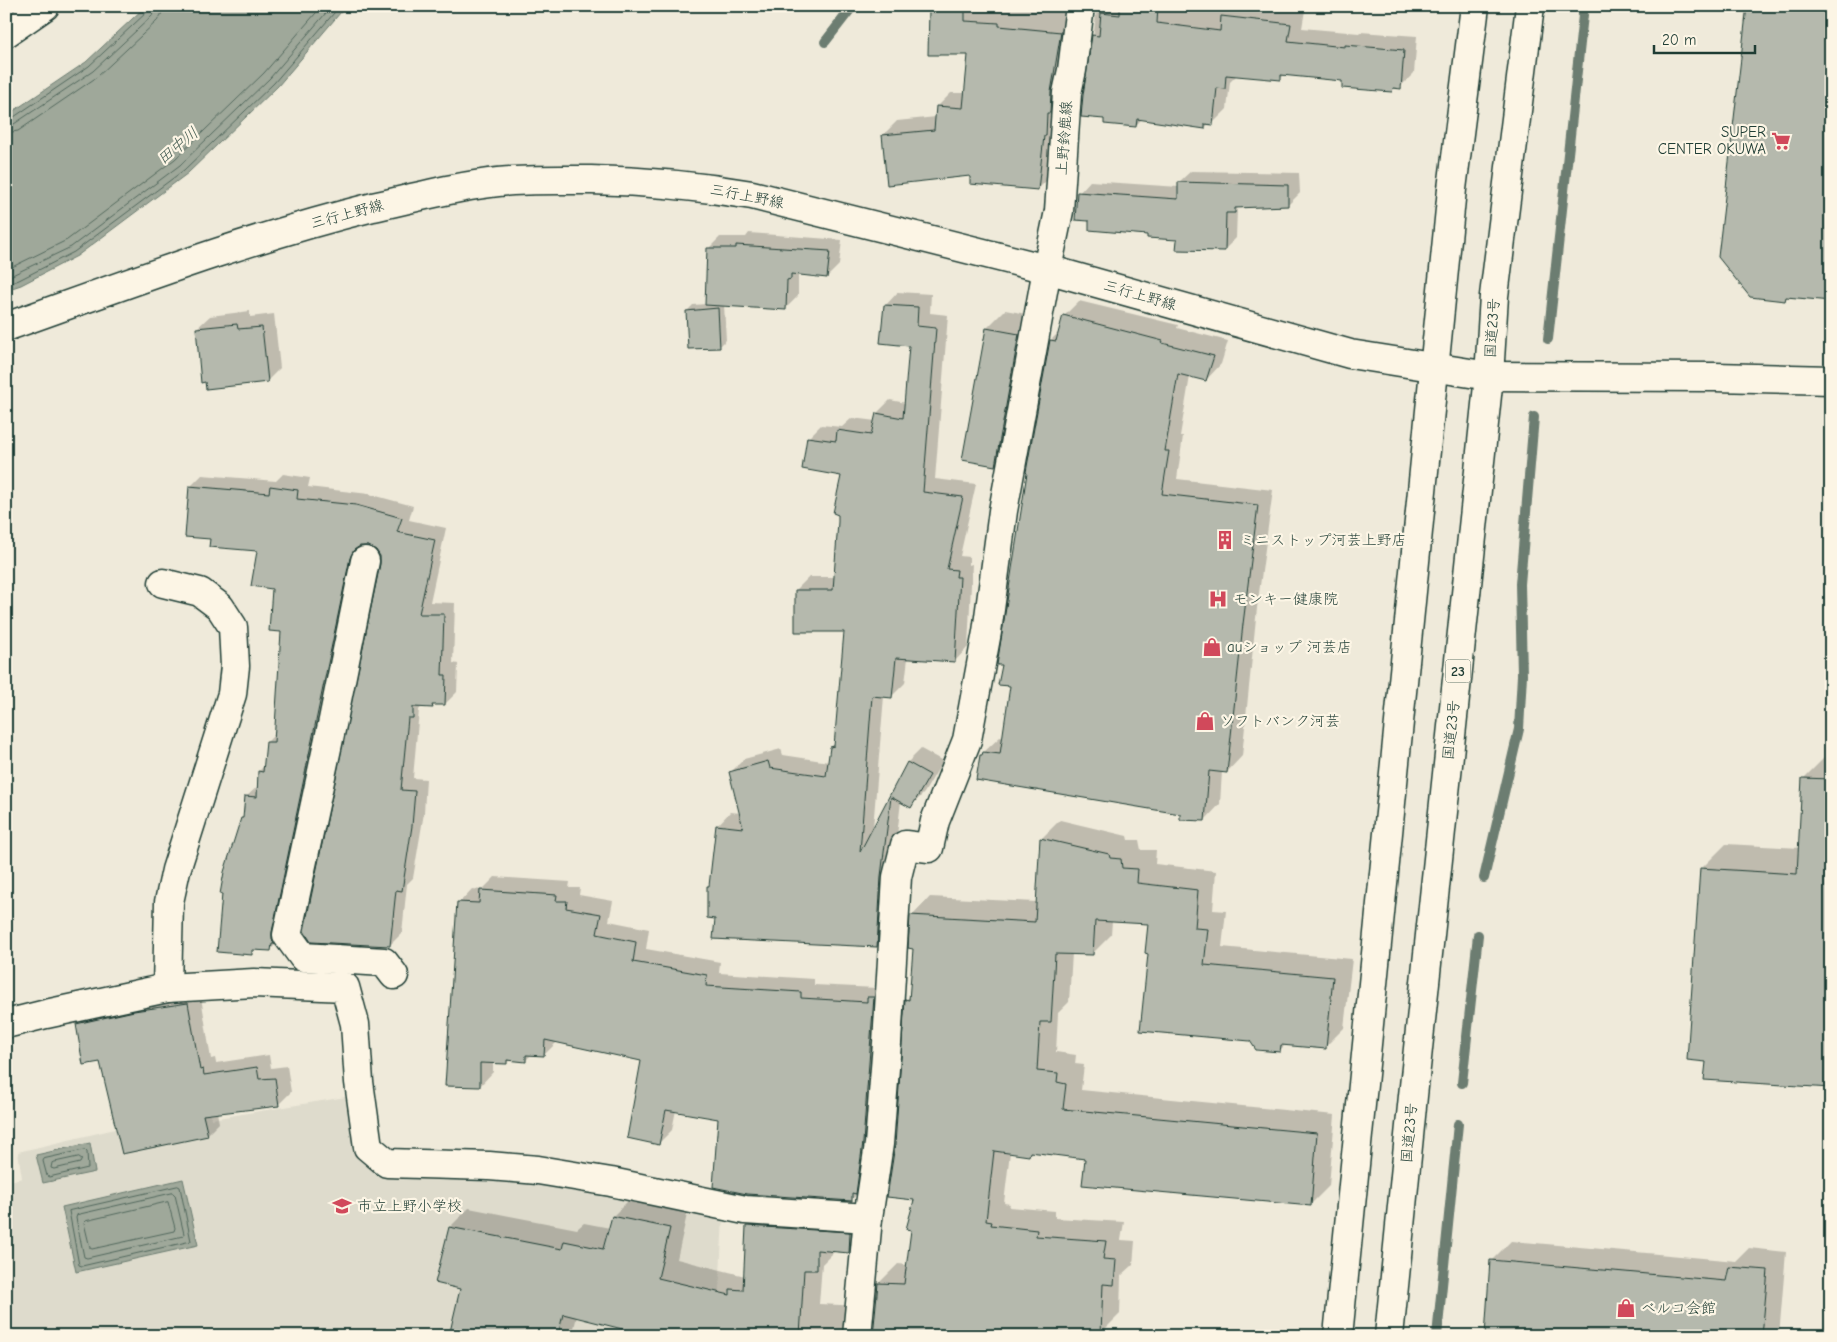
<svg xmlns="http://www.w3.org/2000/svg" width="1837" height="1342" font-family="'Comic Neue','Klee One',sans-serif">
	<style>
		.built { fill: #dedbcc }
		.water { fill: #9fa89a; stroke: #6c7d71 }
		.shadow { fill: #0003; fill-rule: evenodd }
		.lines { fill: none; stroke-linecap: round; stroke-linejoin: round }
		.shore { stroke: #52685d; stroke-width: 1 }
		.stream { stroke: #6c7d71; stroke-width: 10 }
		.building { fill: #b5b9ad; stroke: #1f3d34 }
		.minor-casing { stroke: #1f3d34; stroke-width: 31 }
		.tertiary-casing { stroke: #1f3d34; stroke-width: 31 }
		.secondary-casing { stroke: #1f3d34; stroke-width: 31 }
		.trunk-casing { stroke: #1f3d34; stroke-width: 31 }
		.minor { stroke: #fcf5e5; stroke-width: 28 }
		.tertiary { stroke: #fcf5e5; stroke-width: 28 }
		.secondary { stroke: #fcf5e5; stroke-width: 28 }
		.trunk { stroke: #fcf5e5; stroke-width: 28 }
		.labels { text-anchor: middle; dominant-baseline: central; stroke-width: 4.5; stroke-linejoin: round; paint-order: stroke }
		.shield { fill: #fcf5e5; stroke: #617469; stroke-width: 1 }
		.shield-label { font-size: 14px; font-weight: bold; fill: #1f3d34 }
		.poi-label { font-size: 15px; fill: #1f3d34; stroke: #fcf5e5; text-anchor: start }
		.street-label { font-size: 15px; fill: #1f3d34; stroke: #fcf5e5 }
		.water-label { font-size: 16px; font-style: italic; fill: #455d53; stroke: #fcf5e5 }
	</style>
	<rect width="100%" height="100%" fill="#efeada"/>
	<filter id="ink" filterUnits="userSpaceOnUse"><feTurbulence type="fractalNoise" baseFrequency=".02" numOctaves="2"/><feDisplacementMap in="SourceGraphic" scale="10" xChannelSelector="R" yChannelSelector="G"/><feConvolveMatrix kernelMatrix="1 2 1 2 8 2 1 2 1" color-interpolation-filters="sRGB"/></filter>
	<g filter="url(#ink)">
		<polygon class="built" points="352,1096 361,1152 537,1178 723,1217 719,1294 713,1336 6,1336 6,1182 22,1178 18,1152 208,1107 212,1119"/>
		<g class="water">
			<polygon points="146,6 346,6 278,86 188,173 77,256 21,285 6,290 6,116 86,62"/>
			<polygon points="90,1143 95,1172 43,1183 36,1155"/>
			<polygon points="183,1179 198,1245 76,1272 62,1207"/>
		</g>
		<g class="shadow">
			<polygon points="930,6 1076,6 1052,175 1038,189 972,174 883,135 897,121 936,117 937,107 951,93 966,93 969,54 929,54"/>
			<polygon points="1097,6 1271,6 1305,10 1302,28 1359,33 1360,32 1417,36 1414,73 1400,87 1395,87 1391,91 1344,79 1285,74 1280,79 1237,75 1230,82 1227,109 1213,123 1209,123 1205,128 1142,119 1135,126 1089,72"/>
			<polygon points="1746,6 1831,6 1789,296 1784,300 1746,23 1744,22"/>
			<polygon points="1191,171 1299,173 1300,193 1288,205 1239,207 1237,209 1236,238 1224,250 1091,220 1079,193 1090,181 1179,187 1179,182"/>
			<polygon points="749,233 842,240 839,265 827,277 798,273 798,296 786,308 724,305 726,340 719,347 687,311 693,305 707,304 708,249 720,237 746,237"/>
			<polygon points="898,292 931,294 930,313 948,315 935,479 976,484 960,556 969,557 969,565 972,564 968,647 955,661 908,658 905,683 892,696 884,696 873,828 908,762 921,749 943,761 924,793 910,807 901,801 894,862 890,932 877,946 716,917 708,886 711,883 717,826 730,812 741,813 731,772 744,759 781,749 783,755 829,762 831,748 835,743 845,630 796,590 809,577 835,577 843,475 808,438 821,425 842,427 852,418 876,421 877,413 890,400 906,403 910,345 885,306"/>
			<polygon points="1079,301 1178,325 1177,328 1228,341 1221,364 1206,380 1190,376 1180,436 1183,436 1177,479 1273,490 1257,608 1242,756 1227,772 1222,771 1220,804 1205,820 984,752 1000,737 1003,738 1011,685 1027,471 1051,340 1060,331 1064,316"/>
			<polygon points="1005,310 1037,316 1013,447 995,465 964,459 987,328"/>
			<polygon points="250,311 250,317 274,314 280,368 267,381 197,328 210,316"/>
			<polygon points="283,474 310,478 308,487 369,494 413,506 409,520 446,528 430,602 455,603 453,663 458,664 457,692 445,704 435,704 432,707 422,706 419,710 413,778 426,779 424,813 413,878 407,884 402,933 390,945 382,564 381,556 377,549 368,544 361,545 283,919 282,938 270,950 256,949 251,954 242,818 244,816 246,797 259,785 259,771 265,765 267,742 276,733 283,631 274,588 258,550 211,538 190,487 202,475 276,481"/>
			<polygon points="1828,754 1831,754 1831,1087 1707,1060 1701,869 1726,844 1800,848 1803,779"/>
			<polygon points="1060,820 1127,836 1128,840 1139,840 1141,850 1156,850 1155,864 1216,871 1213,910 1226,911 1222,947 1352,959 1344,1028 1325,1047 1286,1044 1279,1051 1250,1039 1150,952 1149,923 1112,921 1111,935 1092,954 1072,953 1069,1002 1058,1013 1056,1052 1076,1055 1075,1064 1084,1065 1081,1090 1335,1115 1329,1186 1310,1205 1086,1158 1033,1151 1029,1154 1010,1152 1004,1203 1010,1204 1009,1207 1055,1211 1055,1218 1124,1222 1121,1240 1135,1241 1133,1265 1121,1276 1120,1314 1101,1333 1039,1331 1037,1336 655,1336 577,1316 572,1336 450,1336 462,1288 437,1282 450,1227 469,1208 577,1229 584,1223 610,1228 613,1216 632,1197 688,1210 677,1259 745,1276 747,1226 766,1207 867,1233 848,1252 835,1251 822,1264 819,1304 861,1306 867,1330 874,1333 879,1283 898,1264 908,1265 916,1199 896,1145 906,1000 910,996 914,947 912,916 930,897 1037,902 1041,839"/>
			<path d="M495,877L570,882L569,888H580L579,895L613,901L609,921L649,929L646,949L720,962L719,973L814,979V985L877,988L865,1187L851,1200L720,1118L676,1110L672,1130L658,1144L642,1060L557,1042L544,1055L532,1054L526,1060L510,1059L506,1063L493,1062V1072L480,1086L459,903L472,889L482,890ZM863,1136H866L858,1188H855Z"/>
			<polygon points="200,991 211,1059 215,1058 216,1063 269,1055 271,1068 287,1066 291,1092 279,1104 217,1112 219,1123 207,1135 101,1061 77,1025 89,1013"/>
			<polygon points="1511,1241 1736,1261 1749,1248 1786,1252 1779,1336 1486,1336 1492,1260"/>
		</g>
		<g class="lines">
			<g class="shore">
				<polyline points="6,120 11,119 89,66 147,12 149,6"/>
				<polyline points="6,126 14,124 93,71 152,16 155,6"/>
				<polyline points="6,133 18,131 97,77 157,21 161,15 163,6"/>
				<polyline points="6,270 67,240 175,159 264,73 322,6"/>
				<polyline points="6,278 71,247 180,165 270,78 332,6"/>
				<polyline points="6,285 19,280 74,252 184,170 274,83 340,6"/>
				<polygon points="85,1150 87,1152 88,1168 49,1177 47,1176 43,1161 44,1159"/>
				<polygon points="79,1157 82,1159 80,1163 54,1169 51,1168 52,1163"/>
				<polygon points="178,1186 180,1187 191,1241 82,1266 79,1265 69,1211"/>
				<polygon points="173,1193 175,1195 184,1234 183,1236 87,1258 84,1257 76,1218 77,1215"/>
				<polygon points="168,1202 175,1228 174,1231 92,1249 90,1248 84,1223 86,1221"/>
			</g>
			<g class="stream">
				<polyline points="825,42 853,6"/>
				<polyline points="1548,339 1584,6"/>
				<polyline points="1484,878 1519,729 1522,675 1520,584 1534,417"/>
				<polyline points="1462,1083 1478,935"/>
				<polyline points="1437,1336 1458,1124"/>
			</g>
		</g>
		<g class="building">
			<polygon points="1120,6 1158,6 1157,23 1220,31 1221,16 1291,24 1288,41 1345,47 1345,45 1404,50 1401,89 1393,88 1392,92 1342,88 1342,81 1281,75 1281,80 1226,75 1225,89 1217,88 1213,125 1205,124 1205,129 1137,119 1136,127 1104,124 1104,119 1081,117 1083,95 1092,35 1099,36 1101,13 1120,15"/>
			<polygon points="1747,6 1831,6 1831,301 1786,297 1785,301 1750,297 1718,257"/>
			<polygon points="965,8 965,21 999,23 999,26 1061,32 1051,92 1050,113 1047,113 1046,136 1044,136 1038,190 970,184 970,176 887,185 882,135 934,130 936,106 963,108 968,55 928,55 929,9"/>
			<polygon points="1178,182 1288,185 1288,206 1235,208 1235,213 1226,213 1225,251 1176,250 1177,240 1147,238 1147,235 1089,230 1089,221 1075,220 1077,192 1178,199"/>
			<polygon points="736,245 830,251 827,278 791,274 791,279 787,280 786,310 705,305 707,248 736,248"/>
			<polygon points="884,305 918,307 917,326 936,328 923,492 963,497 947,569 957,570 956,577 960,577 955,662 896,658 892,698 872,696 860,852 907,762 930,775 911,808 891,797 881,876 877,947 713,939 715,919 707,918 707,886 709,886 716,825 743,828 729,772 768,761 770,768 826,776 830,747 834,746 844,632 795,632 795,590 833,590 838,522 838,515 833,513 841,476 802,469 807,437 836,441 837,430 871,435 876,413 903,418 909,346 880,343"/>
			<polygon points="718,308 720,348 688,349 686,311"/>
			<polygon points="1063,315 1163,341 1162,343 1214,356 1206,381 1178,374 1165,451 1169,451 1162,494 1258,505 1243,624 1227,773 1209,771 1205,821 1180,820 1180,814 976,780 980,755 982,755 983,752 1000,754 1010,686 998,685 1002,665 997,665 1027,473 1026,472 1050,340 1056,341"/>
			<polygon points="237,324 238,329 262,327 268,382 206,389 205,382 201,383 196,328"/>
			<polygon points="986,328 1019,334 995,466 962,460"/>
			<polygon points="189,486 269,493 270,486 298,490 297,499 356,505 402,518 397,532 435,540 419,614 444,614 442,675 446,675 445,705 432,705 433,708 413,707 413,718 408,718 401,790 415,791 412,826 402,891 396,890 390,946 311,942 304,931 380,564 380,556 376,550 368,546 360,546 354,550 350,558 272,932 272,939 274,944 272,944 271,951 252,950 252,955 217,952 222,894 220,894 224,872 241,818 243,818 245,796 257,797 258,771 263,772 266,742 274,742 281,632 269,631 272,589 251,586 257,551 209,547 210,539 185,537"/>
			<polygon points="1802,778 1831,779 1831,1088 1704,1080 1706,1062 1687,1060 1700,868 1797,874"/>
			<polygon points="1040,838 1109,854 1110,858 1121,859 1122,868 1138,869 1137,883 1198,890 1195,928 1208,929 1204,965 1333,977 1326,1049 1281,1045 1280,1052 1256,1050 1250,1041 1140,1031 1148,954 1145,953 1148,924 1095,921 1093,955 1055,954 1051,1022 1040,1022 1037,1071 1058,1073 1057,1082 1066,1084 1063,1109 1317,1133 1311,1206 1082,1185 1085,1159 1030,1152 1029,1156 994,1151 986,1221 992,1222 991,1225 1037,1230 1036,1236 1106,1241 1103,1259 1116,1260 1114,1285 1103,1284 1101,1334 1037,1332 1037,1334 1002,1336 873,1336 878,1283 904,1284 911,1230 906,1229 914,1200 887,1197 895,1145 905,999 909,1000 913,949 908,948 910,915 1035,922"/>
			<polygon points="480,890 557,895 556,901 567,901 566,908 601,914 597,934 636,942 633,962 707,975 706,986 801,992 801,998 867,1002 867,997 874,997 863,1142 856,1194 852,1193 852,1201 747,1194 713,1187 718,1119 666,1110 659,1145 627,1138 641,1061 545,1040 544,1056 526,1055 526,1062 507,1060 507,1064 480,1063 480,1087 445,1086 457,902 479,903"/>
			<polygon points="188,1003 200,1070 203,1069 204,1075 257,1067 259,1079 275,1078 279,1106 203,1115 208,1136 122,1154 100,1062 83,1065 76,1024 134,1011"/>
			<polygon points="612,1216 670,1228 658,1278 730,1295 730,1289 743,1290 746,1226 850,1232 849,1253 817,1250 817,1270 804,1270 800,1336 650,1336 563,1314 558,1336 449,1336 460,1289 435,1283 449,1227 562,1249 564,1241 603,1249"/>
			<polygon points="1490,1260 1726,1281 1729,1267 1768,1270 1762,1336 1485,1336"/>
		</g>
		<g class="lines">
			<g class="minor-casing">
				<g id="minor">
					<polyline points="365,561 333,720 287,935 303,957 384,962 394,975"/>
					<polyline points="163,583 200,592 220,607 233,627 235,666 232,694 176,870 169,902 167,988"/>
					<polyline points="6,1024 46,1014 167,988 254,983 345,987 355,1024 359,1082 368,1147 387,1163 489,1166 538,1170 611,1182 745,1210 868,1218"/>
					<polyline points="857,1336 868,1218 879,1144 887,1043 897,877 905,845 929,848 935,821 967,740 987,632 1003,511 1047,269"/>
				</g>
			</g>
			<g class="tertiary-casing">
				<g id="tertiary">
					<polyline points="6,33 45,6"/>
					<polyline points="1489,376 1715,377 1831,380"/>
				</g>
			</g>
			<g class="secondary-casing">
				<g id="secondary">
					<polyline points="1047,269 1059,211 1067,93 1072,70 1080,6"/>
					<path d="M6,327C127,284 248,238 373,207C414,198 457,186 498,182C529,179 560,180 591,180C645,181 698,186 752,195L1047,269L1350,354L1489,376"/>
				</g>
			</g>
			<g class="trunk-casing">
				<g id="trunk">
					<polyline points="1338,1336 1452,189 1475,6"/>
					<polyline points="1389,1336 1413,1096 1489,376 1494,296 1530,6"/>
				</g>
			</g>
			<use href="#minor" class="minor"/>
			<use href="#tertiary" class="tertiary"/>
			<use href="#secondary" class="secondary"/>
			<use href="#trunk" class="trunk"/>
		</g>
	</g>
	<defs>
		<g id="supermarket-bare" transform="scale(1.5)"><path d="M-6-5.5h2.5l.6 2H6L4.5 2H-2.5L-4.4-4H-6ZM-1.5 3.2a1.3 1.3 0 1 0 .1 0ZM3 3.2a1.3 1.3 0 1 0 .1 0Z" fill="#d1495b" stroke="#fcf5e5" stroke-width="2.5" paint-order="stroke"/></g>
		<g id="building-bare" transform="scale(1.5)"><path d="M-4-6H4V6H1V3H-1V6H-4ZM-2.5-4.3h1.7v1.8h-1.7ZM.8-4.3h1.7v1.8H.8ZM-2.5-1h1.7V.8h-1.7ZM.8-1h1.7V.8H.8Z" fill="#d1495b" stroke="#fcf5e5" stroke-width="2.5" paint-order="stroke"/></g>
		<g id="hospital-bare" transform="scale(1.5)"><path d="M-5-5h3v3.5h4V-5h3V5h-3V1.5h-4V5h-3Z" fill="#d1495b" stroke="#fcf5e5" stroke-width="2.5" paint-order="stroke"/></g>
		<g id="shop-bare" transform="scale(1.5)"><path d="M-5-2.5h2.3a2.7 3.5 0 0 1 5.4 0H5L5.5 6h-11ZM-1.5-2.5h3a1.5 2.3 0 0 0-3 0Z" fill="#d1495b" stroke="#fcf5e5" stroke-width="2.5" paint-order="stroke"/></g>
		<g id="school-bare" transform="scale(1.5)"><path d="M0-5L7-2L0 1L-7-2ZM-4 1L0 2.5L4 1V4Q0 6-4 4Z" fill="#d1495b" stroke="#fcf5e5" stroke-width="2.5" paint-order="stroke"/></g>
	</defs>
	<g fill-rule="evenodd">
		<use href="#supermarket-bare" x="1781" y="141"/>
		<use href="#building-bare" x="1225" y="540"/>
		<use href="#hospital-bare" x="1218" y="599"/>
		<use href="#shop-bare" x="1212" y="647"/>
		<use href="#shop-bare" x="1205" y="721"/>
		<use href="#school-bare" x="342" y="1206"/>
		<use href="#shop-bare" x="1626" y="1308"/>
	</g>
	<g class="labels">
		<rect class="shield" x="1445.5" y="659.5" width="25" height="23" rx="4"/>
		<g class="shield-label">
			<text x="1458" y="671">23</text>
		</g>
		<g class="poi-label">
			<text x="1766" y="132" text-anchor="end">SUPER<tspan x="1766" dy="17">CENTER OKUWA</tspan></text>
			<text x="1240" y="540">ミニストップ河芸上野店</text>
			<text x="1233" y="599">モンキー健康院</text>
			<text x="1227" y="647">auショップ 河芸店</text>
			<text x="1220" y="721">ソフトバンク河芸</text>
			<text x="357" y="1206">市立上野小学校</text>
			<text x="1641" y="1308">ベルコ会館</text>
		</g>
		<g class="street-label">
			<text transform="translate(1064 138) rotate(-86)">上野鈴鹿線</text>
			<text transform="translate(747 196) rotate(11)">三行上野線</text>
			<text transform="translate(347 214) rotate(-15)">三行上野線</text>
			<text transform="translate(1140 295) rotate(16)">三行上野線</text>
			<text transform="translate(1492 328) rotate(-86)">国道23号</text>
			<text transform="translate(1451 730) rotate(-84)">国道23号</text>
			<text transform="translate(1409 1133) rotate(-85)">国道23号</text>
		</g>
		<g class="water-label">
			<text transform="translate(178 146) rotate(-40)">田中川</text>
		</g>
	</g>
	<rect width="1837" height="1342" fill="none" stroke="#fcf5e5" stroke-width="25"/>
	<rect x="12" y="12" width="1812" height="1317" fill="none" stroke="#1f3d34" stroke-width="2" filter="url(#ink)"/>
	<path d="M1654 45v8h101v-8" fill="none" stroke="#1f3d34" stroke-width="2.5"/>
	<text x="1662" y="45" font-size="15" fill="#1f3d34" stroke="#fcf5e5" stroke-width="4" paint-order="stroke">20 m</text>
</svg>
